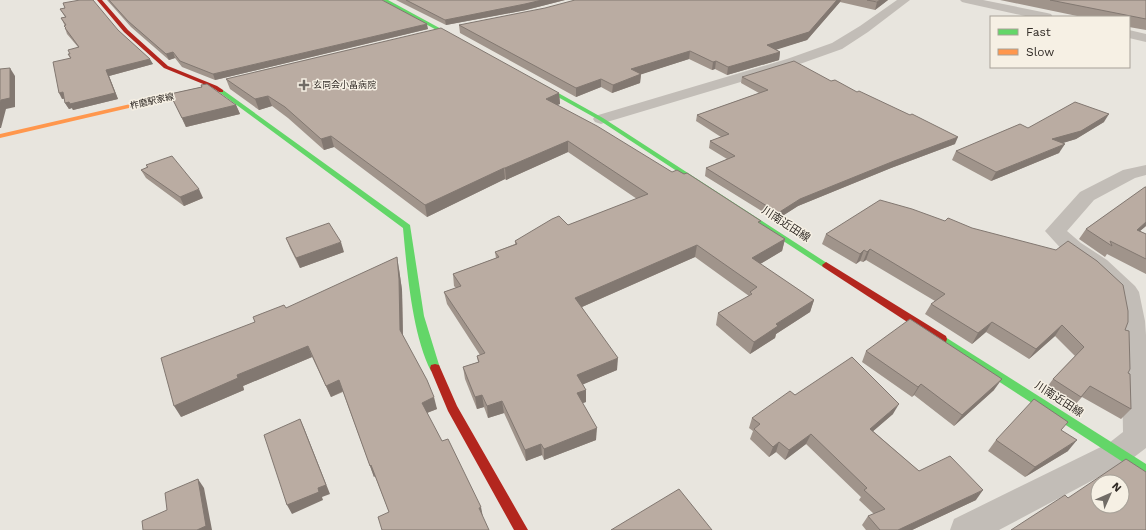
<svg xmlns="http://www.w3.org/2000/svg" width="1146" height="530" font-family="'Work Sans','Noto Sans JP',sans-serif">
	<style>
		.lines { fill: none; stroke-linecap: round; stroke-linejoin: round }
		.street { fill: #c2bdb7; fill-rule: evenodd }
		.fast { fill: #63d668; fill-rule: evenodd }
		.slow { fill: #ff974d; fill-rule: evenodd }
		.jam { fill: #b3261e; fill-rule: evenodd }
		.wall { fill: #a0948b }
		.shaded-wall { fill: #827871 }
		.building { fill: #baaca2; stroke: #827871; fill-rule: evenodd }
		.poi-dot { fill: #716c66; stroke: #f6f0e4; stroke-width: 1.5 }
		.labels { text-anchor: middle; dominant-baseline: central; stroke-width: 3; stroke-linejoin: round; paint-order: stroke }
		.far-poi-label { font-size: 9px; fill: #312b26; stroke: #f6f0e4; text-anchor: start }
		.far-street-label { font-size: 9px; fill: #312b26; stroke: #f6f0e4 }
		.street-label { font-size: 11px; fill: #312b26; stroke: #f6f0e4 }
	</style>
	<rect width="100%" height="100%" fill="#e8e5de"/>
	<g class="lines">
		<g class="street">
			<polygon points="897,0 910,0 868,32 842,49 797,65 607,122 601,124 595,122 593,119 595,116 787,59 832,43 860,26"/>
			<polygon points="960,0 983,0 1047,13 1051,14 1053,17 1030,17 966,3 962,2"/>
			<polygon points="1129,30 1146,34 1146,42 1129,38"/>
			<polygon points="1146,165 1146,175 1135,178 1094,200 1067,231 1081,243 1107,260 1135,286 1139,292 1145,321 1146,335 1146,448 1129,461 999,530 950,530 954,519 1109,443 1123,432 1121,321 1116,295 1091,270 1065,253 1045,231 1080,192 1123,170"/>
		</g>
		<g class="fast">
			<polygon points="382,0 388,0 467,43 462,44"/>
			<polygon points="531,80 535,80 603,118 830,265 829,267 823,267 599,120 531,82"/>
			<path d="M219,90H223L410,225L424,316L440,368L439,371L435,372L431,371C412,334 407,270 403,228L219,92Z"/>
			<polygon points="942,335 1146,464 1146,477 938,342 937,339 938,336"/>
		</g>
		<polygon class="slow" points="200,88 203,90 202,91 0,138 0,134"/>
		<g class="jam">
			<polygon points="97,0 102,0 128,30 168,66 217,86 223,90 223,92 219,92 213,88 164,68 124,32"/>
			<polygon points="826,262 946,336 947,339 946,342 938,342 823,267 822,265"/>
			<polygon points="435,364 439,365 457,406 528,530 514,530 448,411 430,368 431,365"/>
		</g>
	</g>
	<g class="wall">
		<polygon points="107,0 382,0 428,29 215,80 182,67 175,58 169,60 131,27"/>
		<polygon points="396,0 565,0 526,10 446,25"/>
		<polygon points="594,0 888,0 875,10 840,2 807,40 776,49 780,52 779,60 727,75 715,69 712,70 689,59 641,74 640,83 612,93 601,87 576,97 460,33 459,25"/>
		<polygon points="1000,0 1146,0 1146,30 1129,27 1129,17 1082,17"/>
		<polygon points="63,3 118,30 153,64 109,76 118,99 73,110 72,108 69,109 65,103 65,98 62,99 70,58 68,54 70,54 78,47 67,34 65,28 66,28 64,26 65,26 61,18 65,17 60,9 65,8"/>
		<polygon points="742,77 831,81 955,144 891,168 798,206 776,220 705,176 706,168 727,159 709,148 710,141 721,137 696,121 697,115 759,93 741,83"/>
		<polygon points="226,79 559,93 560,104 557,105 785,239 782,251 760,264 814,300 810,312 776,334 775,338 750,354 716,325 718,313 749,296 695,257 582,307 617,370 583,384 586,402 582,403 596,440 544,460 542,455 526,461 504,413 488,418 484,407 477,409 465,379 463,367 478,362 477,356 480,355 447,304 444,292 456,288 454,286 453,274 496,258 495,252 515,244 515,241 568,225 637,199 568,152 506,180 505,179 427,217 334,147 324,150 288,118 272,106 259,110 230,89"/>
		<polygon points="201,85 236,105 240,114 186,127 170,94 201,87"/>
		<polygon points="1104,122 1076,139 1062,143 1059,153 991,181 952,160 956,151 1028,128"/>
		<polygon points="146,165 203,198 184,206 146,178 141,170 147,168"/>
		<polygon points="1146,187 1146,226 1140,231 1146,234 1146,274 1107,254 1105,257 1079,239 1086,229"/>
		<polygon points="826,234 1125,330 1128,373 1131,409 1121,419 1082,397 1073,407 1045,390 1053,379 1075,356 1055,336 1029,359 986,332 972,344 925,314 931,304 935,301 866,260 863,262 860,261 856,264 822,244"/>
		<polygon points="286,238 344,252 300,268 290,248"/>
		<polygon points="399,269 402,290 403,336 437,409 427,413 389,512 375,476 374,477 343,392 331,397 312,357 243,386 244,390 181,417 255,322"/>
		<polygon points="866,351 994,390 954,426 914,395 912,397 862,362"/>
		<polygon points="795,395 893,414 873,431 919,471 976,500 912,530 866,530 862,525 868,516 874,514 859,500 861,497 806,444 785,460 776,452 769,457 750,439 753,431 749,428 752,418"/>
		<polygon points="1061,430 1068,451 1025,477 988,451 996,440"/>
	</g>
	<g class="shaded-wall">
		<polygon points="542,0 565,0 526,10 446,25 445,20"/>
		<polygon points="837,0 841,0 840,2 807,40 766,53 767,45"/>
		<polygon points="880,0 888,0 875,10 877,2"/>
		<polygon points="427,24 428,29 215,80 213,74"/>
		<polygon points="690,51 689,59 630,78 631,69"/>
		<polygon points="173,52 175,58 169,60 166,54"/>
		<polygon points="780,52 779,60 727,75 728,67"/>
		<polygon points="150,59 153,64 109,76 118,99 73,110 72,108 69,109 65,103 106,70"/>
		<polygon points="716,61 715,69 712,70 713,62"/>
		<polygon points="10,68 15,76 15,107 6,109 1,128 0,128 0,102"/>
		<polygon points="641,74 640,83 612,93 613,85"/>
		<polygon points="601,79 601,87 576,97 576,88"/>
		<polygon points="63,92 67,98 62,99 59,93"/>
		<polygon points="559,93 560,104 546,109 546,99"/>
		<polygon points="268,96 272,106 259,110 255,99"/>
		<polygon points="236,105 240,114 186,127 182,118"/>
		<polygon points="1109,114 1104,122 1076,139 1047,148 1052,139"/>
		<polygon points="331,136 334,147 324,150 321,139"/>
		<polygon points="958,137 955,144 891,168 798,206 776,220 778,213 800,199 894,161"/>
		<polygon points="568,141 568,152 506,180 505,168"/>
		<polygon points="1065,144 1059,153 991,181 996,172"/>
		<polygon points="504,168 505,179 427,217 425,205"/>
		<polygon points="199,189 203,198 184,206 180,197"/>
		<polygon points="1146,222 1146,226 1129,240 1137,230"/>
		<polygon points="785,239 782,251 750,270 752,258"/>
		<polygon points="341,242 344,252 300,268 296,258"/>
		<polygon points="697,245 695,257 575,310 575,298"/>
		<polygon points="870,249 866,260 863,262 867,252"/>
		<polygon points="864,250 860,261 856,264 860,254"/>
		<polygon points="397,257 399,269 402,290 403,342 400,330"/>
		<polygon points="814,300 810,312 776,334 775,338 750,354 754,342 776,324"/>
		<polygon points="992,322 986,332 972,344 978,333"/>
		<polygon points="1062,325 1055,336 1029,359 1036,349"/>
		<polygon points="308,346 312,357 243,386 244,390 181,417 174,406 237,375"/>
		<polygon points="618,358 617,370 577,387 577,375"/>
		<polygon points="1002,379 994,390 954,426 962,415"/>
		<polygon points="339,380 343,391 331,397 326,386"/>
		<polygon points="921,384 914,395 912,397 918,387"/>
		<polygon points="586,390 586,402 577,405 577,393"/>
		<polygon points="482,395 484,407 477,409 475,397"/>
		<polygon points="434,397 437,409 424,414 422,403"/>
		<polygon points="502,401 504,413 488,418 487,406"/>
		<polygon points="899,404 893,414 864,439 870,429"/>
		<polygon points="300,419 304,428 330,494 322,497 323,500 292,514 287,505"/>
		<polygon points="597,428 596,440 544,460 544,449"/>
		<polygon points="811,434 806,444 785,460 789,450"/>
		<polygon points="1077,440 1068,451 1025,477 1035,467"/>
		<polygon points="779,442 776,452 769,457 773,447"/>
		<polygon points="541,444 542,455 526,461 525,450"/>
		<polygon points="371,465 375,476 374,477 370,466"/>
		<polygon points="198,479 204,488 212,530 197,530"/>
		<polygon points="983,490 976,500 912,530 898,530"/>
		<polygon points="481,507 483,517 479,508"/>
	</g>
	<g class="building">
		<polygon points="80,0 93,0 118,30 150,59 106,70 115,93 70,104 69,102 65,103 63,92 59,93 53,62 71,58 68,54 70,54 68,50 79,47 65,28 66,28 64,26 66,25 61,18 66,17 60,9 65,8 63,3"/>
		<polygon points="109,0 382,0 427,24 213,74 180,61 173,52 166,54 128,21"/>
		<polygon points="406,0 542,0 525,4 445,20"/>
		<polygon points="575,0 837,0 809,32 767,45 780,52 728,67 716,61 713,62 690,51 631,69 641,74 613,85 601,79 576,88 459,25 545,8"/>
		<polygon points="867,0 880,0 877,2"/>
		<polygon points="1050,0 1146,0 1146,19"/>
		<polygon points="441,28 559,93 546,99 597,126 672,172 677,170 684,174 687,173 761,221 758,222 785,239 752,258 814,300 776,324 778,326 754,342 718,313 752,294 750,292 757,287 697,245 575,298 618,358 577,375 586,390 577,393 597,428 544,449 541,444 525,450 502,401 487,406 482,395 475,397 463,367 479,362 477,356 485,353 444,292 461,286 453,274 499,257 495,252 517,244 515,241 552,219 559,216 568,225 648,194 568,141 505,168 504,168 425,205 331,136 321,139 285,107 268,96 255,99 226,79"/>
		<polygon points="794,61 831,81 835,80 857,92 859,91 910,115 912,114 958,137 894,161 800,199 778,213 706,168 735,156 710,141 729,134 697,115 768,90 742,77"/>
		<polygon points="10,68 10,98 1,100 0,102 0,69"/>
		<polygon points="207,84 236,105 182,118 170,94 202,87 201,85"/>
		<polygon points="1075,102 1109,114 1081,131 1052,139 1065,144 996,172 956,151 1020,124 1028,128"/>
		<polygon points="172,156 199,189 180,197 141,170 148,167 146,165"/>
		<polygon points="1145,187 1146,187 1146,222 1137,230 1146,234 1146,259 1110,241 1112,246 1086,229"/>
		<polygon points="880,200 912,209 945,221 948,218 972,228 1056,250 1068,241 1097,261 1123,285 1128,311 1128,322 1125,330 1129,331 1130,369 1128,373 1130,374 1131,409 1090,386 1081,397 1053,379 1084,347 1062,325 1036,349 992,322 978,333 931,304 945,294 870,249 867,252 864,250 860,254 826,234"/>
		<polygon points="329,223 341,242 296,258 286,238"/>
		<polygon points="397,257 399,279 400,330 427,380 434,397 422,403 442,441 448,439 481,507 479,508 489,530 382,530 378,517 389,512 371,465 370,466 339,380 326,386 308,346 237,375 238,378 174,406 161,358 255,322 253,317 284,305 286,308"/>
		<polygon points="910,319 1002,379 962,415 921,384 918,387 866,351"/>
		<polygon points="852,357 899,404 870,429 919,471 950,456 983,490 898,530 880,530 868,516 885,509 864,490 867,488 811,434 789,450 779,442 773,447 754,429 760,424 752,418 790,391 795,395"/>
		<polygon points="1034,399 1068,422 1061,430 1077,440 1035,467 996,440"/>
		<polygon points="300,419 326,485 318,488 319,492 287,505 264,435"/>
		<path d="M1126,459L1146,472V530H1011L1065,495L1068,498ZM1098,482H1122V506H1098Z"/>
		<polygon points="198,479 206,526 197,530 143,530 142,521 167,510 165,493"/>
		<polygon points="679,489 712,530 611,530"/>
	</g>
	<path class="poi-dot" d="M302 79h4v4h4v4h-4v4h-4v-4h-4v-4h4z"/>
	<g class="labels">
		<g class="far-poi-label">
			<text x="313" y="85">玄同会小畠病院</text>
		</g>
		<g class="far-street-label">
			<text transform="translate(152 101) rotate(-13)">柞磨駅家線</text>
		</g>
		<g class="street-label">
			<text transform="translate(786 224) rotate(33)">川南近田線</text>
			<text transform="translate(1059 399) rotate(33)">川南近田線</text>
		</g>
	</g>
	<rect x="990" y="16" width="140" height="52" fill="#f6f0e4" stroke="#a7a198"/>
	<rect x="998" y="29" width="20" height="6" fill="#63d668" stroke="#a7a198"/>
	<text x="1026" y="36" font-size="12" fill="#312b26">Fast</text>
	<rect x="998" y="49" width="20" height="6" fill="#ff974d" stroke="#a7a198"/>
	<text x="1026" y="56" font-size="12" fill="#312b26">Slow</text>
	<g transform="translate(1110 494) rotate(45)"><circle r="19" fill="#f6f0e4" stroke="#a7a198"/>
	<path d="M0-3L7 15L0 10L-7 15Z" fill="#716c66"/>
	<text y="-6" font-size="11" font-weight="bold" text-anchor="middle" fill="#312b26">N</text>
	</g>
</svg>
